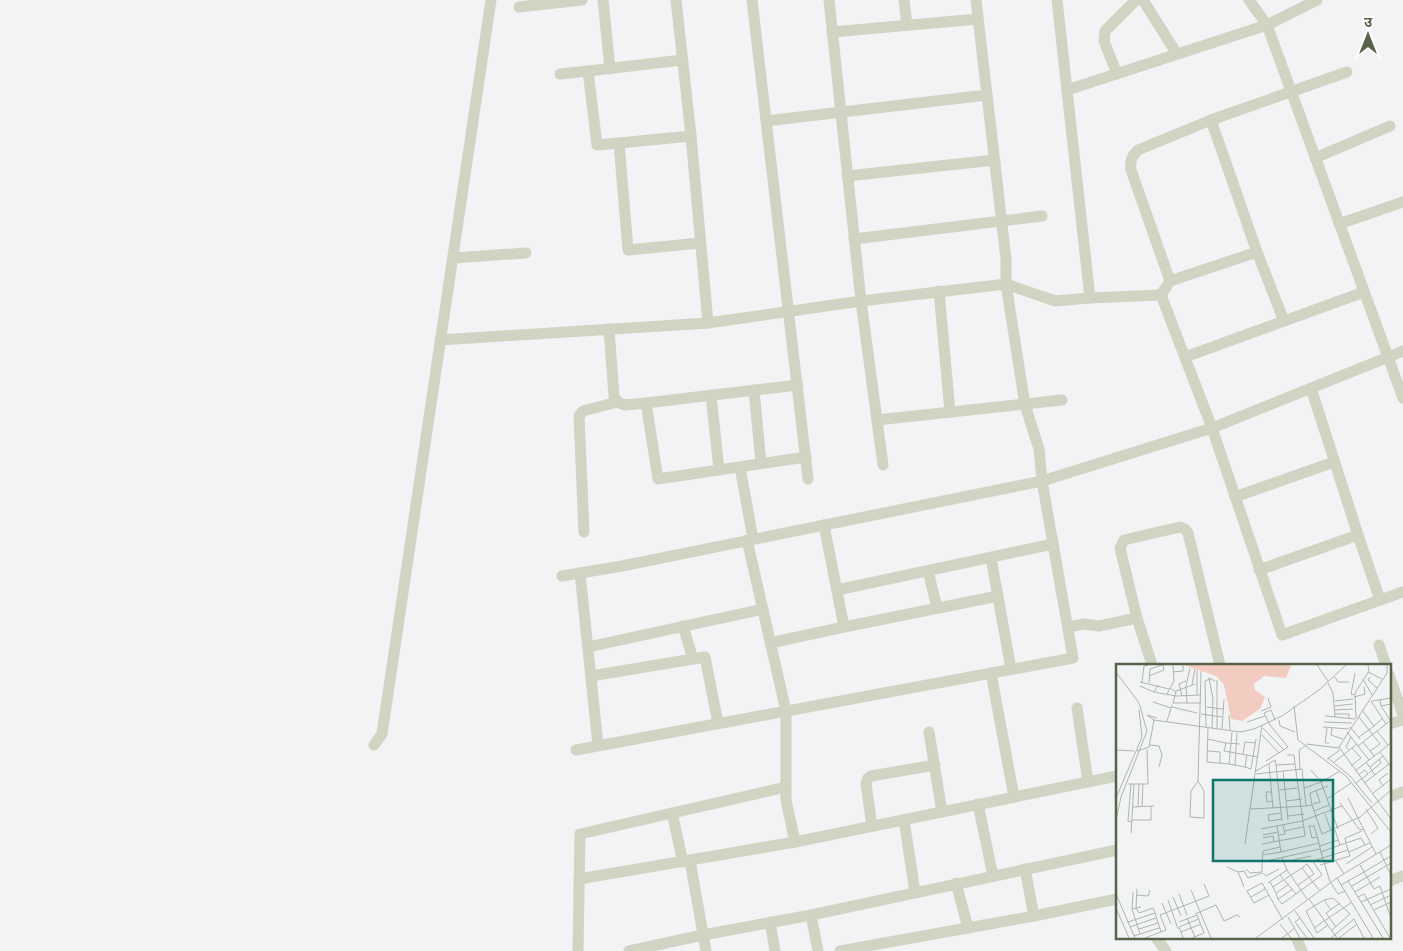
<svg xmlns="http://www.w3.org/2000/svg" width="1403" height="951" font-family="Commissioner,'Noto Sans Devanagari',sans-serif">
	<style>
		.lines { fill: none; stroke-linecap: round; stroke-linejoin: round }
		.minor { stroke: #cfd4c3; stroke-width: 11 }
		.inset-road { fill: none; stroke: #b0b5ab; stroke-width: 1 }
		.view { fill: #0f766e; fill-opacity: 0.15; stroke: #0f766e; stroke-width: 2.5 }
		.inset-edge { fill: none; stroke: #596149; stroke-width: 2.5 }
	</style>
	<rect width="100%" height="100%" fill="#f2f3f5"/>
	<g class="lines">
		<g class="minor">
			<polyline points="603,0 610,69"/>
			<polyline points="676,0 691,136 708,323"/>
			<polyline points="752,0 808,479"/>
			<polyline points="829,0 861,301 883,465"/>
			<polyline points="904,0 907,25"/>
			<polyline points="1143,0 1177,54"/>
			<polyline points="1317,0 1267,25 1403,398"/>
			<polyline points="519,7 582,0"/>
			<polyline points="832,32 978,19"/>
			<polyline points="560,74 588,71"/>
			<polyline points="1117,74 1104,41 1105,31 1136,0"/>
			<polyline points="1067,90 1267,25 1249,0"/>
			<polyline points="766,121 987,95"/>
			<polyline points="691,136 619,143 628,250 700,243"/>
			<polyline points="619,143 597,145 588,71 682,60"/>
			<polyline points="1315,158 1390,126"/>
			<polyline points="847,176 995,160"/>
			<polyline points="1339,224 1403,202"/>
			<polyline points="854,239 1042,216"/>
			<polyline points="1257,252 1284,321"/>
			<polyline points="453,258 526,253"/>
			<polyline points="1170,281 1257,252 1211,120"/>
			<polyline points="939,291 950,412"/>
			<path d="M1161,295L1170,281L1131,170C1130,161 1131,157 1138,150L1211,120L1347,72"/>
			<polyline points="1090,298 1161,295 1212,428 1282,635 1403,592"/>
			<polyline points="609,329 614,396 617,402 625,405 646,403"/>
			<polyline points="440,340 708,323 861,301 1006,284 1055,301 1090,298 1057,0"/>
			<polyline points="1185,357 1364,292"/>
			<polyline points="798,385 646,403 658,479 806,457"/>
			<polyline points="1311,388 1358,535 1380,600"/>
			<polyline points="754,390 761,463"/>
			<polyline points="711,395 719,470"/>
			<polyline points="877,420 1062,400"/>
			<polyline points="740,467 753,539"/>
			<polyline points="1235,497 1334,462"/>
			<polyline points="584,532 579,416 583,411 617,402"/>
			<polyline points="991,558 1011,669"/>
			<polyline points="1259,570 1358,535"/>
			<polyline points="928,571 937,608"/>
			<polyline points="580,573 598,745"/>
			<polyline points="562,576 622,566 1042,481 1212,428 1403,351"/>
			<polyline points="837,590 1053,544"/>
			<polyline points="683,626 693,659"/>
			<polyline points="844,627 998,596"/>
			<polyline points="1068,627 1084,624 1099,626 1137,618"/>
			<polyline points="770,643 844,627 824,525"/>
			<polyline points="1379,645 1386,665"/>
			<polyline points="588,647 763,609"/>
			<polyline points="1152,665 1137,618 1120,548 1124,540 1180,527 1185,529 1188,533 1220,665"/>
			<polyline points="991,673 1014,797"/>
			<polyline points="1389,675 1403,715"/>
			<polyline points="591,676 705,657 718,723"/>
			<polyline points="1077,708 1088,782"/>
			<polyline points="1389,724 1403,720"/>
			<polyline points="929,732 942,812"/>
			<polyline points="374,745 382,734 491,0"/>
			<polyline points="576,750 1073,658 1042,481 1039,449 1025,405 1006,284 1006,259 976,0"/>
			<polyline points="1389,797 1403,792"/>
			<polyline points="978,804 993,876"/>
			<polyline points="672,813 683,862"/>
			<polyline points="904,820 915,892"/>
			<polyline points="872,826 866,784 868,778 871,776 935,765"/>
			<polyline points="795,842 1117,776"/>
			<polyline points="690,861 706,951"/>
			<polyline points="1025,869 1034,916"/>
			<polyline points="579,879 795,842 786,800 786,711 747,540"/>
			<polyline points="1389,881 1403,876"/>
			<polyline points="956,883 968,928"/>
			<polyline points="811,915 818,951"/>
			<polyline points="770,922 775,951"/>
			<polyline points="1296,937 1302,951"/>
			<polyline points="1157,939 1166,951"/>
			<polyline points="578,951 580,834 786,787"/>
			<polyline points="629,951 703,935 811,915 1117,850"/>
			<polyline points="840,951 1034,916 1117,899"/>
		</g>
	</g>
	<g transform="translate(1116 664)">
		<rect width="275" height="275" fill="#f2f3f5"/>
		<path d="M68,1H175L170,14L148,12L138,20L139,26L149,33L144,45L126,57L115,55L108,21L100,12Z" fill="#f2ccc0"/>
		<path class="inset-road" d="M201,1L212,17M271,1V9L223,83L275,155M0,8L23,39L31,67L5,133L0,156M57,8L67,7V1M252,8L266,15M33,12L48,6L47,1M219,13L222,18H233M254,13L252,16L261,24M247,15L256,31M101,16V65M24,18L53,25M26,18L28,2L32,1M33,19L34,5L46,1M212,19L217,29L219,53M76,20L79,5M24,22L38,28L42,21M70,22L74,4M70,22L71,39M54,24L60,28L57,39H85M60,27L79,20M38,28L60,32L85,31M51,30L58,17L57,1M81,31V6M238,31L235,30L239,9M66,32L63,20L70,17M238,33L249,30L248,23M264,36L265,42L275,40M219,37L237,35M255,37L270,60M256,37L275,34M37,38L55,44M178,42L182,76L230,112L275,168M219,42L237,40M265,42L274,56M56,43L81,49M91,43L107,45M219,46L237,45M246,46L258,62L266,55M145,47L155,43L152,34M85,50L106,53M219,50H233V54M113,51L114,66M209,52L239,55M242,52L264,80L254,87M240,54L239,29L253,7L252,1M38,56L31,51L41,54M163,56L164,62L179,68M51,57L56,41M131,58L149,52M208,58L236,59M90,63L89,17L94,15M207,63L233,65M234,63L244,75M92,64L91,98L113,100M96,64L97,35L93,14L99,17M147,64L168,86M211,64L209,79H213M216,64L215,71L227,75M106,65L108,35M261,67L272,81M116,68L113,100L129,103L131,91M231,68L253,96M146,71L163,89M243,73L258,62M92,75L110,79M247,78L258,92M124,80L110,79L108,87L142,93M190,80L223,84M34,81L43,82L46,91L43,103M242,82L275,56M0,86L18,87M233,86L230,83L235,73M21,87L33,83L38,56L124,68L138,65L166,52L203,26L230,1M92,87L104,88V99M264,88L275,103M127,90L129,78L140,79M171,91H178L179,100M212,94L234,112L256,139M211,95L224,86M150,97L172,83L154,61L148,49L155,46L159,56M250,98L259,111M217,99L241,80M153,100L157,144M119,101L121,69M235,102L245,94L236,84M129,103L135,105L140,75M254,103L267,92M184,105L183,86L189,82M140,107L159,96L160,101M167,107L172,156M239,107L275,79M253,109L265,99L263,95M82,117L85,7M82,117L88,127V154L74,153L75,127ZM240,119L252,110L249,106L242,111M248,119L273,100M12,120H32L31,85M15,120L12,157L16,158M267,122L263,116L272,109M188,124L205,118L195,106M163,126L181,124M156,128H150L151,138L157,137M256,130L275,115M0,134L26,73L23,46M232,134L260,190M211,135L235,119M170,137L186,135M224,139L243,165L248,166M197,140L204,138L200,127M196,141L194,129L212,122M190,142L196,141L206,170L244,153L275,126M17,143L38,142M22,143L23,120M26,143L27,120M135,145L190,142L186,105L140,110M250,145L262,164L255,170M198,147L213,141M165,149L152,151L153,157L166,155M209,150L215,167M172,152L188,150M16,156H35V142M145,165L186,157L226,142M222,165L205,118L224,107M168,167L187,163M15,169L18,120M147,171L162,168M163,171L169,170L167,161M147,174L157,172L158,178M203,179L205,188L224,181L219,166M230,179L229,174L246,167M129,180L146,61M146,180L189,172L179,100L160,101L166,157M224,181L245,174L249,181L254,179M203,182L223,176M165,188L203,179L198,162H193L196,174L201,173M205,188L214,218M233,188L249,181M264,188L275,211M146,191L165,188L161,162M275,192L248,208L258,225L264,222L275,254M200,196L232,186M220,197L228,210M146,198L147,187L164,183M167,198L195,192M230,200L256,183M204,201L234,192L230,180M111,203L122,208L128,207L132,214L146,209M130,205L134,209L146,208V198L204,185M171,206L191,235M122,208L128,223M147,209L150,212L163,205M164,211L180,230M221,214L257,274M169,215L186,204L203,226M232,217L248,208L244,201M154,218L157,223L167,216M152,219L171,206L166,194M215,219L222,230L229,227M182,221L198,210L191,200L186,204M225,221L232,217L242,233L248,230L274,274M236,222L275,199M157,223L160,229L173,220M75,226L95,274M239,228L264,213M160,229L162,235L177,225M0,230L19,274M63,230L71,251M20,231L32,232L34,226M153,231L138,239L131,227L146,219L167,256M57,233L65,252M135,233L149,225M242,233L267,274M162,235L166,240L206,211L196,196M193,235L221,274M52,236L62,265M208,236L217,234L234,250L216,266M245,238L275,225M46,239L55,260M254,241L275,231M0,244L13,274M20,244L23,249L37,244L39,249M20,244L21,225M16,245L17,228M258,246L275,238M179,247L198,274M79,250L100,241L108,257L121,251L124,253M172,253L184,274M71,254L79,273M184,254L179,258L191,274M12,258L39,249L45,268M63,258L81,251L88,269L76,274M164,260L175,274M212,261L201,269L190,247L208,236L215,246M14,263L40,254M220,263L210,249L224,239M198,264L236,238M23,265L42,259M65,268L63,263L83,255M24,270L16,245L25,243M18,272L43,264M29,274L50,266L44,251L93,232L88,220M67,274L65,268L85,260M140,274L221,214L275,181M166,274L179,264M215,274L238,255L248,274M223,274L241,260"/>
		<path class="view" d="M97,116H217V197H97Z"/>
		<rect width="275" height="275" class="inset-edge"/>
	</g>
	<g transform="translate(1368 35)" stroke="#ffffff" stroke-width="4" paint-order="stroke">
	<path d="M0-4L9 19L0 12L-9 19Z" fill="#596149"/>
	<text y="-8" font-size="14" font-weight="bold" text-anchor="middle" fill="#596149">उ</text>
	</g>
</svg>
